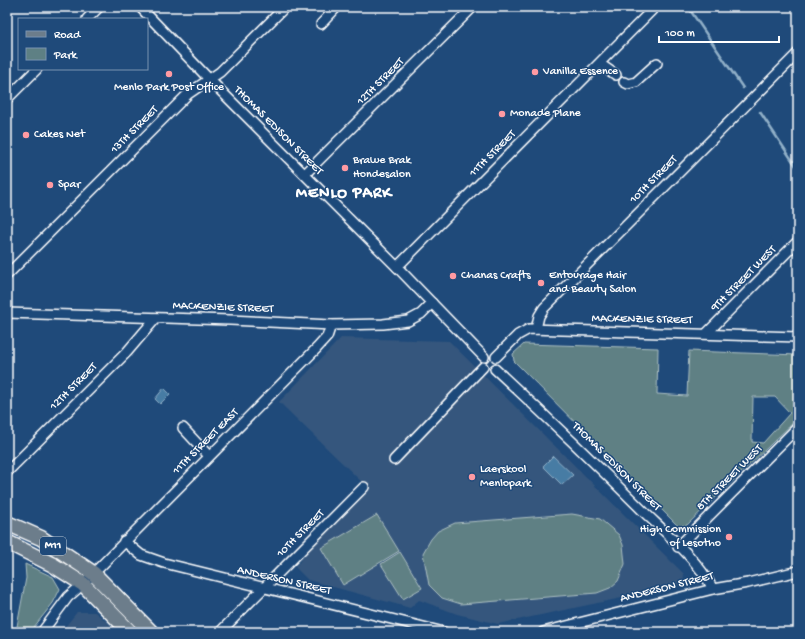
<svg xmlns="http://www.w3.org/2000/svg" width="805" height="639" font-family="'Gochi Hand',sans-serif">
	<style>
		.built { fill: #34567d }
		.green { fill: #5e8084; stroke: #aec0c2; fill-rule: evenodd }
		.water { fill: #477ba4; stroke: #91b0c8 }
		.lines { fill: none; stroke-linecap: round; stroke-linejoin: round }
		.stream { stroke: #91b0c8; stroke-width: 2.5 }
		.minor-casing { stroke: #fff; stroke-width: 12 }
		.primary-casing { stroke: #fff; stroke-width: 17 }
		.minor { stroke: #1f4a7a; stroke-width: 9 }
		.primary { stroke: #6c7d8b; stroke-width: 14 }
		.poi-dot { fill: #ff9aa2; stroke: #1f4a7a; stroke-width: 1.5 }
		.labels { text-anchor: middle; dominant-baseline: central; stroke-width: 3; stroke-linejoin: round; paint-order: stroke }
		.shield { fill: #1f4a7a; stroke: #bcc9d7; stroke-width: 1 }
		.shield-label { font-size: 11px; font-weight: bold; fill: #fff }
		.poi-label { font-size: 12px; fill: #fff; stroke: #1f4a7a; text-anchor: start }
		.street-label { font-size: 12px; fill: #fff; stroke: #1f4a7a }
		.district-label { font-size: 16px; font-weight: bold; letter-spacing: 1px; fill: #fff; stroke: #1f4a7a }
	</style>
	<rect width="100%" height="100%" fill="#1f4a7a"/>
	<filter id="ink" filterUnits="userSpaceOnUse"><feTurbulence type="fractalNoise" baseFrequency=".025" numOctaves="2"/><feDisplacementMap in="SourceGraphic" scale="8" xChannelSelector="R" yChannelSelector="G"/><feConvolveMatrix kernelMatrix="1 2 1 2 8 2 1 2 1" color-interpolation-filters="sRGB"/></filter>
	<g filter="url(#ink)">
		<g class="built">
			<polygon points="341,338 449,341 684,574 683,585 498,624 457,614 419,600 410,608 308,580 295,567 316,542 369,489 279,402"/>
			<polygon points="77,612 95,612 119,632 61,632"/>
		</g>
		<g class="green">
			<path d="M524,344L658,348L657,394L687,396L689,351L798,355V418L687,525L678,526L514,361L513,354ZM753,397H775L790,413L763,443L752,442Z"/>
			<polygon points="572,514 600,519 619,535 623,545 625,564 618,581 610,588 597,593 461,604 442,598 429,585 423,553 431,539 438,531 455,523"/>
			<polygon points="377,515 399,551 343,585 321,548"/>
			<polygon points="400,552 422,588 403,599 381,564"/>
			<polygon points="25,564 53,577 60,589 53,603 30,632 16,632 26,578"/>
		</g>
		<g class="water">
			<polygon points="164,388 170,394 160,404 155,399"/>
			<polygon points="553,456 573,475 562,485 543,466"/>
		</g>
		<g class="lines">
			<g class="stream">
				<polyline points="688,7 743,88"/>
				<polyline points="760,112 798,169"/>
			</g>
			<g class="minor-casing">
				<g id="minor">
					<polyline points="140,7 209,79 397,267 484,357"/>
					<polyline points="87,19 99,7"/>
					<polyline points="321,24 337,7"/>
					<polyline points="600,64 616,75"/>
					<polyline points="624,82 628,84 636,82 657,63"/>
					<polyline points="7,99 37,69"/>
					<polyline points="305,174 473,7"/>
					<polyline points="397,267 655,7"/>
					<polyline points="7,275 188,94 220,72 285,7"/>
					<polyline points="7,313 230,320 331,325 383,324 408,321 421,314 432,303"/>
					<polyline points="536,329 539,316 544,308 798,53"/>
					<polyline points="707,333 798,241"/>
					<polyline points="496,357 518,335 529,329 798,337"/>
					<path d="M495,369C546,416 595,463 644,512C668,535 697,559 713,589"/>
					<polyline points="183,428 209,456"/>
					<polyline points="394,460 483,367"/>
					<polyline points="7,472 127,352 156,318"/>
					<polyline points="124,541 141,555 164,563 444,632"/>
					<polyline points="678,547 798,427"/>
					<polyline points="42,632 68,597 83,584 317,348 327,337 331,325"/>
					<polyline points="220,632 364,487"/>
					<polyline points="543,632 713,589 748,583 798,571"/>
				</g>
			</g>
			<g class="primary-casing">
				<g id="primary">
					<polyline points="7,523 41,538 93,573 151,632"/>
					<polyline points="7,542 53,565 83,584 130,632"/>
				</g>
			</g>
			<use href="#minor" class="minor"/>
			<use href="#primary" class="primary"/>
		</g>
	</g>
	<g class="poi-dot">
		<circle cx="535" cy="72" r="4"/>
		<circle cx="169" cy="74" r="4"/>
		<circle cx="502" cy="114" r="4"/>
		<circle cx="26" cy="135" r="4"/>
		<circle cx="345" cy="168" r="4"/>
		<circle cx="50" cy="185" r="4"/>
		<circle cx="453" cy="276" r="4"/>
		<circle cx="541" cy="283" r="4"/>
		<circle cx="472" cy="477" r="4"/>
		<circle cx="729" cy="537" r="4"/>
	</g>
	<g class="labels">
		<rect class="shield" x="40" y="537" width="26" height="18" rx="3"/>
		<g class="shield-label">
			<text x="53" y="546">M11</text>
		</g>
		<g class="poi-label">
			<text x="543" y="72">Vanilla Essence</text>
			<text x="169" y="88" text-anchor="middle">Menlo Park Post Office</text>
			<text x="510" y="114">Monade Plane</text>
			<text x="34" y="135">Cakes Net</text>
			<text x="353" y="161">Brawe Brak<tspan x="353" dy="14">Hondesalon</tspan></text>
			<text x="58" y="185">Spar</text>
			<text x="461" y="276">Chanas Crafts</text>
			<text x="549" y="276">Entourage Hair<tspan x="549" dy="14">and Beauty Salon</tspan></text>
			<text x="480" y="470">Laerskool<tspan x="480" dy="14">Menlopark</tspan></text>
			<text x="721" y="530" text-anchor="end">High Commission<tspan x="721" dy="14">of Lesotho</tspan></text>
		</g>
		<g class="street-label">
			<text transform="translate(381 82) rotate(-45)">12TH STREET</text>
			<text transform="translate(135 130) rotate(-45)">13TH STREET</text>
			<text transform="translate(278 131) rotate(45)">THOMAS EDISON STREET</text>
			<text transform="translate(493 154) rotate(-45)">11TH STREET</text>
			<text transform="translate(654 180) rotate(-45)">10TH STREET</text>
			<text transform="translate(744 279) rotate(-45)">9TH STREET WEST</text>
			<text transform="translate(223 308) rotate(2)">MACKENZIE STREET</text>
			<text transform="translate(642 320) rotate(1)">MACKENZIE STREET</text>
			<text transform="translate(74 387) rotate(-45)">12TH STREET</text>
			<text transform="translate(206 442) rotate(-45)">11TH STREET EAST</text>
			<text transform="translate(616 467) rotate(45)">THOMAS EDISON STREET</text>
			<text transform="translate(730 478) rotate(-45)">8TH STREET WEST</text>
			<text transform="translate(301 534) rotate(-45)">10TH STREET</text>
			<text transform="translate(284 581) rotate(13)">ANDERSON STREET</text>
			<text transform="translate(667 588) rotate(-14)">ANDERSON STREET</text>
		</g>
		<g class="district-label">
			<text x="344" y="194">MENLO PARK</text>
		</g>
	</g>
	<rect width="805" height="639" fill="none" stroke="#1f4a7a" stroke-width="24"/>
	<rect x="12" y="12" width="781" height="615" fill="none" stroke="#fff" stroke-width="1.5" filter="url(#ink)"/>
	<rect x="18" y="18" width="130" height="52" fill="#1f4a7a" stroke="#7992af"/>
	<rect x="26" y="31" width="20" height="6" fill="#6c7d8b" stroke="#7992af"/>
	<text x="54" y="38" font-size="12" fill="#ffffff">Road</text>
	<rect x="26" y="48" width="20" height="12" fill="#5e8084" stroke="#7992af"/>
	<text x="54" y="58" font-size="12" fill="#ffffff">Park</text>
	<path d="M659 36v6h120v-6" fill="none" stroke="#ffffff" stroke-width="2"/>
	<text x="665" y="36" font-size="12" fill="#ffffff" stroke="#1f4a7a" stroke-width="3" paint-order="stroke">100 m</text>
</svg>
